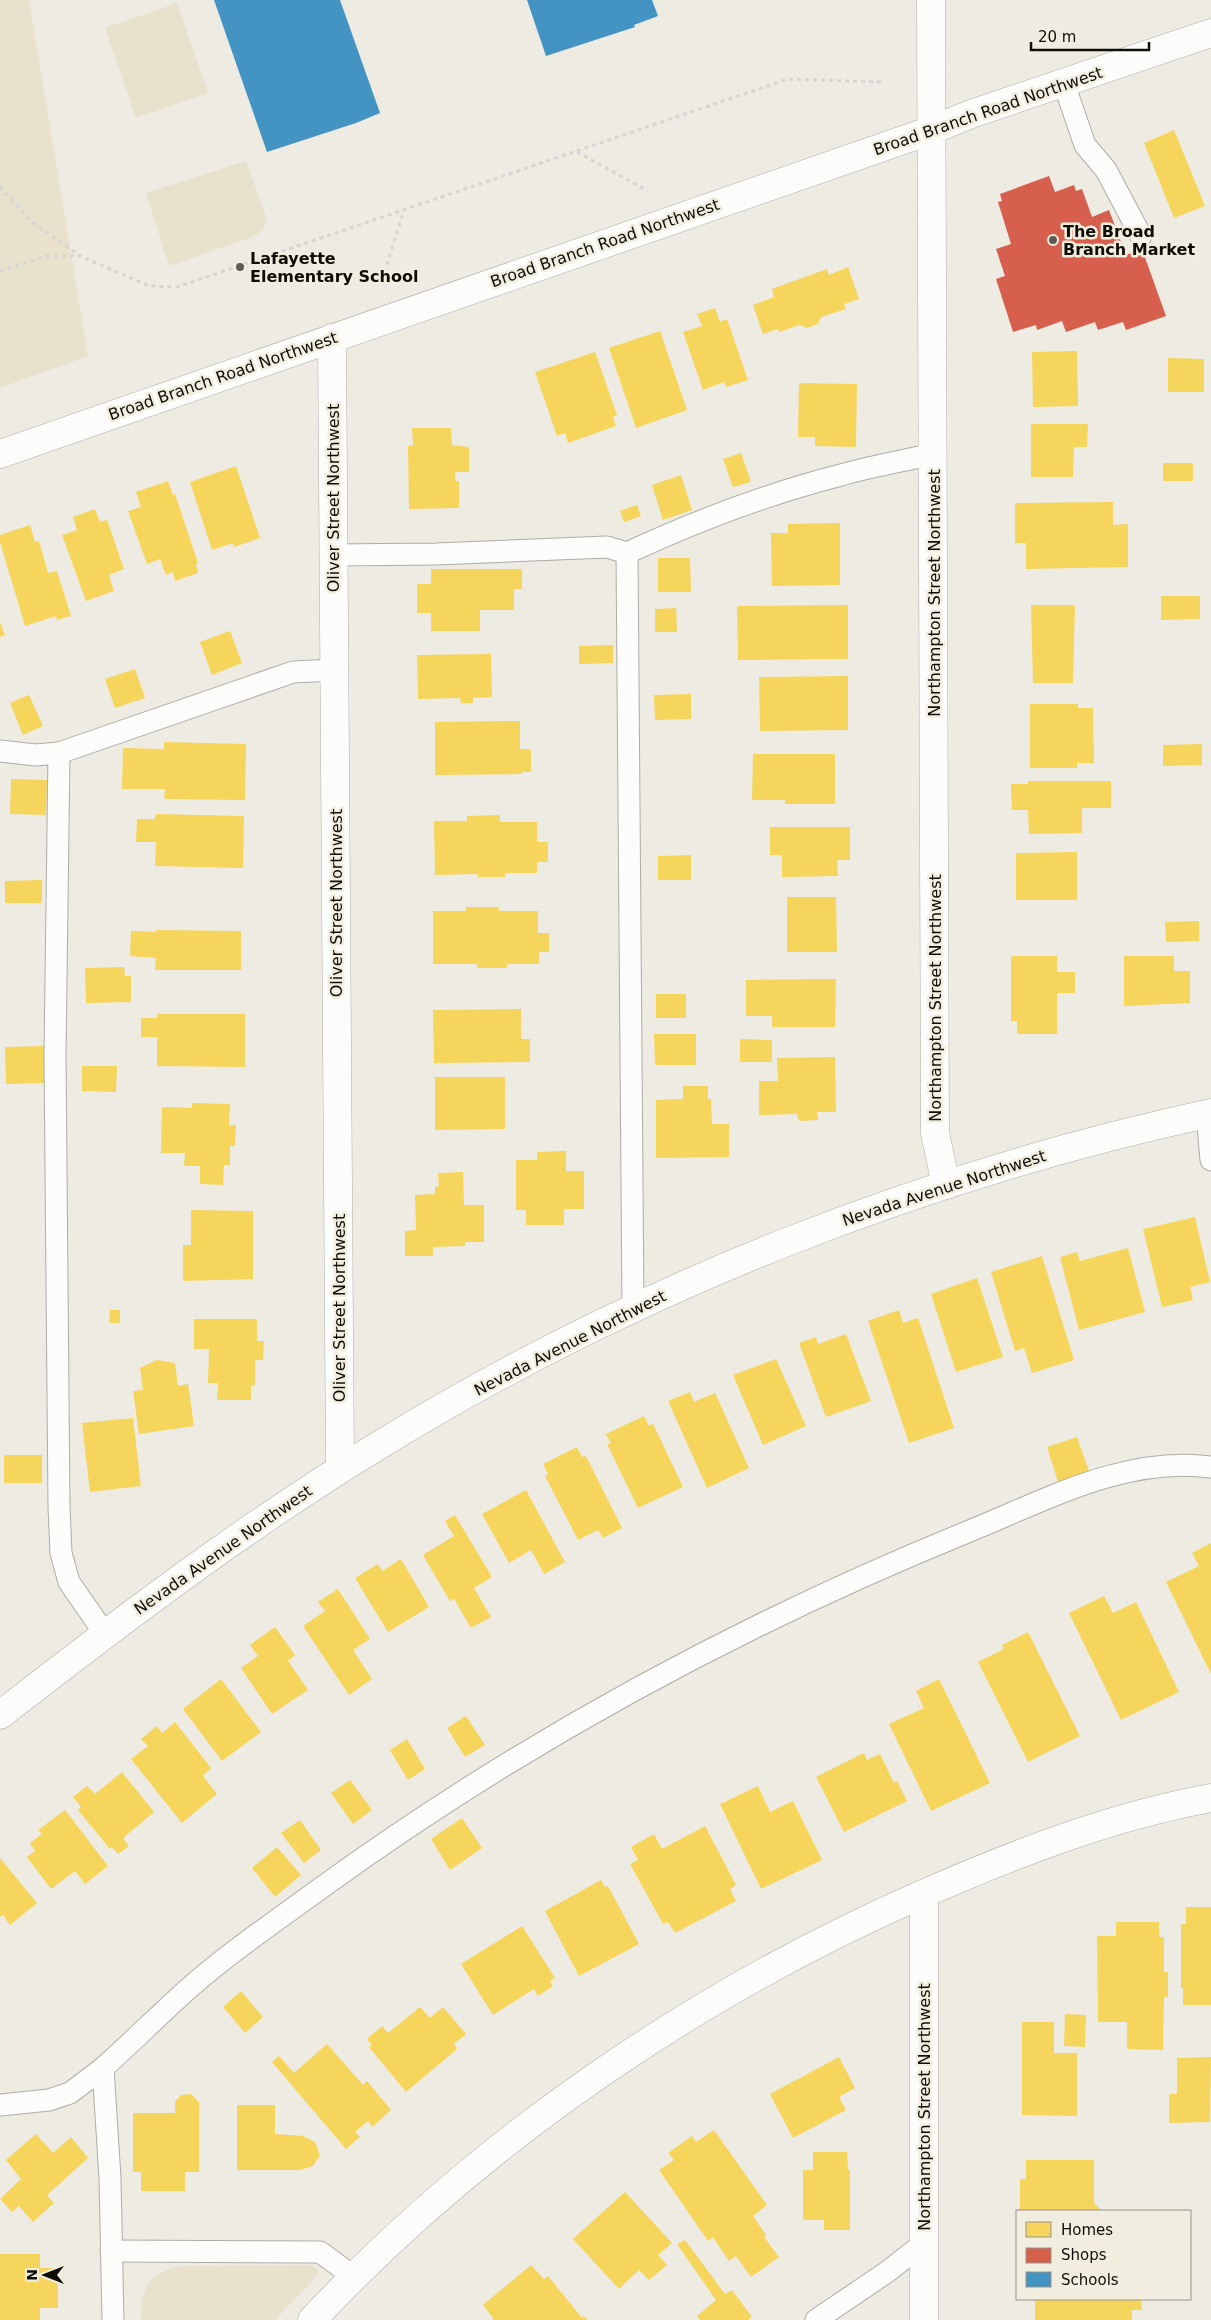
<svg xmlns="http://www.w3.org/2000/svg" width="1211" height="2320" font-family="'DejaVu Sans',sans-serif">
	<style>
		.green { fill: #e8e1cc }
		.homes { fill: #f6d55c }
		.shops { fill: #d6604d }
		.schools { fill: #4393c3 }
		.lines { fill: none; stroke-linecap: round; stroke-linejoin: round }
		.service-casing { stroke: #aeaca6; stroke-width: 23 }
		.minor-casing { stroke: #aeaca6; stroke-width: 29 }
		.tertiary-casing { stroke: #aeaca6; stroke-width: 29 }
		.path { stroke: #d5d5d3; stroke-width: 3; stroke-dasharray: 4 4; stroke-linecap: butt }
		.service { stroke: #fcfcfb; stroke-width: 21 }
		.minor { stroke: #fcfcfb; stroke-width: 28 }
		.tertiary { stroke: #fcfcfb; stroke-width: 28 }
		.poi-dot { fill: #5c5b55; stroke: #f2eedf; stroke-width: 2 }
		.labels { text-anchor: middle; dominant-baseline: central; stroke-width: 5; stroke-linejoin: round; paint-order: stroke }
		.street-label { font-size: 16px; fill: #0e0d08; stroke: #f2eedf }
		.poi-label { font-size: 16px; font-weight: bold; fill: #0e0d08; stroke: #f2eedf; text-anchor: start }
	</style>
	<rect width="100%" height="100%" fill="#eeebe3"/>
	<g class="green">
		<polygon points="0,0 29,0 88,356 0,388"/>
		<polygon points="177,3 208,93 136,118 105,28"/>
		<polygon points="246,161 266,217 264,229 255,236 169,266 146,193"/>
		<path d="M310,2265L316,2268L319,2274L275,2320H141C141,2287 149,2272 183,2266Z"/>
	</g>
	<g class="homes">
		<polygon points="1174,130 1205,206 1174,218 1144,143"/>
		<polygon points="848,267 859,299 844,304 846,309 821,317 818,324 807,328 800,325 779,332 778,329 763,334 753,305 774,297 772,289 827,269 829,275"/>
		<polygon points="715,308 720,322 727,319 748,380 726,387 724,382 703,390 683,332 702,326 697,314"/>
		<polygon points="660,331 687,410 636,428 609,348"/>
		<polygon points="1077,351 1078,406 1033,407 1032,352"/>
		<polygon points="595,352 617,415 613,417 616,426 568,443 565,433 557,436 535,372"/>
		<polygon points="1168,358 1204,359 1204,392 1168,392"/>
		<polygon points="799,383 857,384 856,447 815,446 815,437 798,437"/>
		<polygon points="1031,424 1088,424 1087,447 1074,447 1073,477 1031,477"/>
		<polygon points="412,428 451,428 452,445 469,447 469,472 455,472 455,481 459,481 459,508 409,509 408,446 413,445"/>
		<polygon points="741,453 751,482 733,487 723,459"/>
		<rect x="1163" y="463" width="30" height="18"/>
		<polygon points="236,466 260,538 234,547 233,543 212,550 190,482"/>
		<polygon points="681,475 692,510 663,520 652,485"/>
		<polygon points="168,481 173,495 175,494 198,563 196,564 198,573 175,581 173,572 166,575 160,559 147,564 128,511 141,507 136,492"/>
		<polygon points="1113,502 1113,525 1128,524 1128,567 1026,569 1026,543 1015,543 1015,503"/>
		<polygon points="637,505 641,516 624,522 620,511"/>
		<polygon points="95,509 100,522 107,520 124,569 109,575 114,591 86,601 62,535 77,530 73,517"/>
		<polygon points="840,523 840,585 772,586 771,533 788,533 788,524"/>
		<polygon points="30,525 35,542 39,541 48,573 57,571 71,616 57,620 56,616 25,626 0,542 0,535"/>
		<polygon points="658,558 690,558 691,592 658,592"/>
		<polygon points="431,569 522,569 522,589 514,589 514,610 480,610 480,631 431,631 431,613 417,613 417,584 431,584"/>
		<polygon points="1161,596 1200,596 1200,619 1161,620"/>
		<polygon points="848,605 848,659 738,660 737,606"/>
		<polygon points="1031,605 1075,605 1073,683 1033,683"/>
		<polygon points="676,608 677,632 655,632 655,609"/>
		<polygon points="0,622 5,635 0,637"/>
		<polygon points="230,631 242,663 212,675 200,642"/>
		<polygon points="613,645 613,663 579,664 579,646"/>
		<polygon points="491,654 492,697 473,698 473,703 461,703 460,698 418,699 417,655"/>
		<polygon points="135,669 145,698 115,708 105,679"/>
		<polygon points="848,676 848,730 760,731 759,677"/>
		<polygon points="691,694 691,719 655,720 654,695"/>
		<polygon points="29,695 43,726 23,735 10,703"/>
		<polygon points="1030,704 1078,704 1078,708 1093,708 1094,763 1077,763 1077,768 1030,768"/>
		<polygon points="520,721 520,749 531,749 531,772 522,772 522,774 435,775 435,722"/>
		<polygon points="164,742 246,744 245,800 167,799 164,798 165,789 122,789 123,748 164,749"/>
		<polygon points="1202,744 1202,765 1163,766 1163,745"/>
		<polygon points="753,754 835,754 835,804 785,804 785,800 752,800"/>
		<polygon points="11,779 47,780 46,815 10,814"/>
		<polygon points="1028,781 1111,781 1111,808 1082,808 1082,833 1029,834 1028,810 1012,810 1011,784 1028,784"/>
		<polygon points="156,814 244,816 243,868 155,866 156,842 136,842 137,819 155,819"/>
		<polygon points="500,815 500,822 537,822 537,842 548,842 548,862 537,862 537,873 505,873 505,877 478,877 478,874 435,875 434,821 467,821 467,816"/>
		<polygon points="770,827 850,827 850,860 837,860 838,876 782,877 782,855 770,855"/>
		<polygon points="1077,852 1077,900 1016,900 1016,853"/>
		<polygon points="691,855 691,880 658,880 658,856"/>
		<polygon points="42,880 42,903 5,903 5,881"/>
		<polygon points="787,897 836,897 837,952 787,952"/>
		<polygon points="466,907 499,907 499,911 538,911 538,933 549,933 549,952 539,952 539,964 507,964 507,968 477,968 477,964 433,964 433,911 466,911"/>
		<polygon points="1199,921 1199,941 1166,942 1165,922"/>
		<polygon points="156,930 241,931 241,970 155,970 156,958 130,956 131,931 156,932"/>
		<polygon points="1011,956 1057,956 1057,972 1075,972 1075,993 1057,993 1057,1034 1017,1034 1017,1021 1011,1021"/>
		<polygon points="1124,956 1174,956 1174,971 1190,971 1190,1003 1124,1006"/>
		<polygon points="124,967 125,976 131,976 131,1002 86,1003 85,968"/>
		<polygon points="836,979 835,1027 772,1027 772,1016 746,1016 746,980"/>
		<rect x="656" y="994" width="30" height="24"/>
		<polygon points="521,1009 521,1039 530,1039 530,1062 434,1063 433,1010"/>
		<polygon points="157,1014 245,1014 245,1067 157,1066 157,1037 141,1037 141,1018 157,1018"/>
		<polygon points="654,1034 696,1034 696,1065 655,1065"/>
		<polygon points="740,1039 772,1040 772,1062 740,1062"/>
		<polygon points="44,1046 44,1083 6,1084 5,1047"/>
		<polygon points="835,1057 836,1112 817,1112 818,1120 799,1121 797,1114 759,1115 759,1081 778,1081 777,1058"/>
		<polygon points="82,1066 117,1066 116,1092 82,1091"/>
		<polygon points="435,1077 505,1077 505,1129 435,1130"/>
		<polygon points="683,1086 708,1086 708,1099 711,1099 712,1124 729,1124 729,1157 656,1158 656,1100 683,1099"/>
		<polygon points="192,1103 230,1104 229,1125 236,1125 235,1146 230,1146 230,1165 224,1165 223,1185 200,1184 200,1166 184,1166 185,1153 161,1153 162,1107 192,1108"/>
		<polygon points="566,1151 566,1171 584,1171 584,1209 564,1209 564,1225 526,1225 526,1210 516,1210 516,1160 537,1160 537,1152"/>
		<polygon points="463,1172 464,1205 484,1205 484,1242 465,1242 465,1246 433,1247 433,1256 405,1256 405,1231 416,1230 415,1195 435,1194 435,1187 439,1186 438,1173"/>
		<polygon points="191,1210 253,1211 253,1279 183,1281 183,1245 191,1245"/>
		<polygon points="1195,1217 1210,1282 1190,1287 1193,1300 1162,1307 1143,1229"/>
		<polygon points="1128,1248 1145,1312 1079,1330 1060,1257 1077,1252 1080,1261"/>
		<polygon points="1042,1256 1074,1360 1032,1373 1024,1348 1015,1351 991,1272"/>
		<polygon points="977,1278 1003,1357 956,1372 931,1294"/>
		<polygon points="110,1310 120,1310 120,1323 109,1323"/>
		<polygon points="899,1310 903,1323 918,1318 954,1428 909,1443 868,1321"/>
		<polygon points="194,1319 257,1319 257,1341 264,1341 263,1360 255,1360 255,1385 251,1385 251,1400 217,1400 218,1383 208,1383 209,1349 194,1349"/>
		<polygon points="846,1334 871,1401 826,1417 799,1343 816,1337 818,1344"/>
		<polygon points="776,1359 806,1426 763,1445 733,1375"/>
		<polygon points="157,1360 175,1363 178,1386 188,1384 194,1426 139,1434 133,1391 143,1390 140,1368"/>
		<polygon points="690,1392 694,1402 715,1393 749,1468 707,1488 668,1401"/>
		<polygon points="644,1416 649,1426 653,1424 683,1487 638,1508 607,1444 611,1443 606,1434"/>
		<polygon points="133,1418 141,1486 90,1492 82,1423"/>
		<polygon points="1077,1437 1089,1471 1058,1482 1047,1447"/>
		<polygon points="577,1447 582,1457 586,1456 622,1528 603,1538 598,1530 578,1540 545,1476 548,1474 543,1464"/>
		<rect x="4" y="1455" width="38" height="28"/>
		<polygon points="526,1490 565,1562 544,1574 531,1550 509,1563 482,1514"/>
		<polygon points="455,1515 492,1577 474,1588 491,1617 471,1628 454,1599 450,1601 423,1555 454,1536 445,1521"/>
		<polygon points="1211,1543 1211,1674 1166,1582 1199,1566 1192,1553"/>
		<polygon points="401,1559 429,1607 388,1632 355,1578 378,1564 382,1571"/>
		<polygon points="338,1589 370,1639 353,1650 372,1679 349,1695 303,1626 325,1611 318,1602"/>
		<polygon points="1104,1596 1113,1613 1136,1602 1179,1692 1121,1720 1069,1613"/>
		<polygon points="275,1627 295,1655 288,1661 308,1690 272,1714 241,1668 258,1656 250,1645"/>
		<polygon points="1028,1632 1080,1736 1028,1762 978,1662 1004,1649 1002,1645"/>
		<polygon points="221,1679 261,1732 222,1761 183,1709"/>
		<polygon points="939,1679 990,1783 931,1811 889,1724 924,1708 916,1691"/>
		<polygon points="466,1716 485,1745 465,1757 447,1728"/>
		<polygon points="175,1722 211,1768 203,1776 217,1794 182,1823 131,1759 148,1746 141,1739 157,1726 162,1733"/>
		<polygon points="407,1739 425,1769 408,1780 390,1750"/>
		<polygon points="864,1753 867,1760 880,1754 894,1783 897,1781 907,1801 844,1832 816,1777"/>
		<polygon points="122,1772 154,1812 123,1838 129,1846 118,1854 112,1847 110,1849 78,1810 81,1807 73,1797 87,1786 95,1794"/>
		<polygon points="350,1780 372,1810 353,1824 331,1793"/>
		<polygon points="758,1786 770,1812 793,1801 822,1860 761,1889 720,1804"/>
		<polygon points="65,1810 108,1866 85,1884 75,1871 51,1889 27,1857 35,1851 30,1843 42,1834 38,1830"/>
		<polygon points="462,1818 482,1848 450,1870 431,1839"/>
		<polygon points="300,1820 321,1850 304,1863 281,1833"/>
		<polygon points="705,1826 736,1885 730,1889 736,1901 675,1933 668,1922 663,1924 630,1864 638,1860 631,1847 654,1834 662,1849"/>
		<polygon points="277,1847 301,1875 275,1897 252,1868"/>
		<polygon points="0,1858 37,1903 10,1925 3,1915 0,1917"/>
		<polygon points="601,1880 605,1887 608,1886 639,1944 579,1976 545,1911"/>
		<polygon points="1186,1907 1211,1907 1211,2005 1183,2005 1183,1988 1181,1988 1181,1924 1186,1924"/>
		<polygon points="1116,1922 1159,1922 1159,1937 1164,1937 1164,1972 1168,1972 1168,1997 1164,1997 1163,2050 1127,2049 1127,2022 1098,2022 1097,1936 1116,1936"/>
		<polygon points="522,1926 555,1978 550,1981 553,1986 538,1996 534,1989 493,2015 461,1964"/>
		<polygon points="241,1991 263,2017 245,2033 223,2007"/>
		<polygon points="420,2007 430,2018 443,2007 466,2034 454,2044 457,2049 406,2092 369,2047 372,2045 367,2039 382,2026 388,2033"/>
		<polygon points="1065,2014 1086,2015 1085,2047 1064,2046"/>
		<polygon points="1022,2022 1054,2022 1054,2053 1077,2053 1077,2116 1022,2115"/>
		<polygon points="327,2044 363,2085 367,2081 391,2110 372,2127 368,2121 355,2132 360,2137 346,2149 272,2062 279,2056 294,2073"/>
		<polygon points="839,2057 855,2088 839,2097 846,2110 793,2138 770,2094"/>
		<polygon points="1211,2057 1210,2122 1169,2123 1169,2094 1177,2094 1177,2058"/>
		<polygon points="191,2094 199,2102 199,2172 185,2172 185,2191 141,2191 141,2172 133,2172 133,2113 175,2113 175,2102 181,2095"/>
		<polygon points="237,2105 275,2105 275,2134 303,2136 315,2142 320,2155 313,2166 300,2170 237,2170"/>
		<polygon points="714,2130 767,2205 753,2216 766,2235 764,2237 779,2257 751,2277 736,2256 729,2261 713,2237 708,2241 659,2170 674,2160 668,2153 692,2136 696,2142"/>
		<polygon points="36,2134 53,2153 71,2137 88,2158 47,2195 54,2203 33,2222 19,2206 12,2212 0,2199 21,2179 6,2160"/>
		<polygon points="813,2152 847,2152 848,2170 850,2170 850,2230 824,2230 824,2220 803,2220 803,2170 813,2170"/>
		<polygon points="1026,2160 1094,2160 1094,2203 1102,2211 1020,2211 1020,2179 1026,2179"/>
		<polygon points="625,2192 672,2243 658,2255 667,2265 649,2280 639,2270 619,2289 573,2239"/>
		<polygon points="685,2240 725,2294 732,2290 752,2317 748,2320 700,2320 697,2316 716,2300 677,2244"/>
		<polygon points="0,2254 40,2254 40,2268 58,2268 58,2308 40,2308 40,2320 0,2320"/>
		<polygon points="531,2265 544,2279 548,2276 582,2318 584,2316 588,2320 492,2320 493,2318 483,2305"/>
		<polygon points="1035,2299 1141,2299 1142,2310 1132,2310 1132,2320 1035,2320"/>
	</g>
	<polygon class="shops" points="1049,176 1055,192 1074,185 1076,191 1082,189 1092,217 1109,210 1126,255 1142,249 1166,316 1126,330 1123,322 1098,330 1095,322 1066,332 1062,321 1037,330 1036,325 1013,332 996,279 1005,276 996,249 1011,244 998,202 1002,201 1000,194"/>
	<g class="schools">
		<polygon points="214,0 340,0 380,113 356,123 267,152"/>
		<polygon points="527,0 652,0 658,16 634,25 635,27 546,56"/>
	</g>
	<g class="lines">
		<g class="service-casing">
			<g id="service">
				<polyline points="1064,84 1085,145 1106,170 1141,236"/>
				<polyline points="627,553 633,1309"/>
				<path d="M333,555L437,554L607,547L627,553C696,521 767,494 841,475C871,466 903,461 933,454"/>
				<polyline points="0,751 35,755 59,753 55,1055 59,1507 61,1553 69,1582 105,1634"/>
				<polyline points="59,753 293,672 334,670"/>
				<polyline points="1207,1114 1211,1160"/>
				<polyline points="0,2105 49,2100 70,2093 103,2068"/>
				<polyline points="111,2251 320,2252 354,2277"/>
				<path d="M113,2320L110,2178L103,2068C132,2042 159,2015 188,1989C230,1952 276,1921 321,1888C521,1743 743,1623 972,1530C1048,1499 1126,1456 1211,1467"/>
				<polyline points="816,2320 887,2272 924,2243"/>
			</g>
		</g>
		<g class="minor-casing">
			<g id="minor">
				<polyline points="931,0 935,1133 946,1185"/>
				<polyline points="332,338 340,1469"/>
				<polyline points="0,454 932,130 971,114 1211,33"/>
				<polyline points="924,1894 924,2320"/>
				<path d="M312,2320C482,2139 698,1992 925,1893C1017,1853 1112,1816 1211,1798"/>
			</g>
		</g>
		<g class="tertiary-casing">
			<path id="tertiary" d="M0,1715C125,1618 250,1523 386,1441C639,1287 921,1176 1211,1113"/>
		</g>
		<g class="path">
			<polyline points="577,152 648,191"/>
			<polyline points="0,187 32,222 80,256 149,286 177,287 788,79 882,82"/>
			<polyline points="0,271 46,256 80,256"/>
			<polyline points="382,280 404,210"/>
		</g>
		<use href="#service" class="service"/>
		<use href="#minor" class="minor"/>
		<use href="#tertiary" class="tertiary"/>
	</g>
	<g class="poi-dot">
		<circle cx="1053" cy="240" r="5"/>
		<circle cx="240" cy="267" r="5"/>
	</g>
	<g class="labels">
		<g class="street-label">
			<text transform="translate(988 111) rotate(-19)">Broad Branch Road Northwest</text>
			<text transform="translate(605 243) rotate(-19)">Broad Branch Road Northwest</text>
			<text transform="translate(223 376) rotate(-19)">Broad Branch Road Northwest</text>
			<text transform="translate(333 498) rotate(-90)">Oliver Street Northwest</text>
			<text transform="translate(934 593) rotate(-90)">Northampton Street Northwest</text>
			<text transform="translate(336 903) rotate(-90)">Oliver Street Northwest</text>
			<text transform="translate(935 998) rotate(-90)">Northampton Street Northwest</text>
			<text transform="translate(944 1188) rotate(-18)">Nevada Avenue Northwest</text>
			<text transform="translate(339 1308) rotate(-90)">Oliver Street Northwest</text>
			<text transform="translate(570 1343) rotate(-27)">Nevada Avenue Northwest</text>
			<text transform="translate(223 1550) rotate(-35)">Nevada Avenue Northwest</text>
			<text transform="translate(924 2107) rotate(-90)">Northampton Street Northwest</text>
		</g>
		<g class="poi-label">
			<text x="1063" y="231">The Broad<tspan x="1063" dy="18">Branch Market</tspan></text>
			<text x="250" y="258">Lafayette<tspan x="250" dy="18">Elementary School</tspan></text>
		</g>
	</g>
	<rect x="1016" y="2210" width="175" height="90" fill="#f2eedf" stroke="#979489"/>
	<rect x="1026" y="2222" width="25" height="15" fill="#f6d55c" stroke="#979489"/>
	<text x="1061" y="2235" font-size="15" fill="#0e0d08">Homes</text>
	<rect x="1026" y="2248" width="25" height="15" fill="#d6604d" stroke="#979489"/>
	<text x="1061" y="2260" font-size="15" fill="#0e0d08">Shops</text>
	<rect x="1026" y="2272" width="25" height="15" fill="#4393c3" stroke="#979489"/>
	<text x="1061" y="2285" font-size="15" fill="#0e0d08">Schools</text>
	<g transform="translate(45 2275) rotate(270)" stroke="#f2eedf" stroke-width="4" paint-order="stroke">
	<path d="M0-4L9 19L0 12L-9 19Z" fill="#0e0d08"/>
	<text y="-8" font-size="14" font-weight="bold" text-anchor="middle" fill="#0e0d08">N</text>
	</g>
	<path d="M1031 42v8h118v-8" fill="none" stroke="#0e0d08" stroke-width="2.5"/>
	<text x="1038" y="42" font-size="15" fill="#0e0d08" stroke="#f2eedf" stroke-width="4" paint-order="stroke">20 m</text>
</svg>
